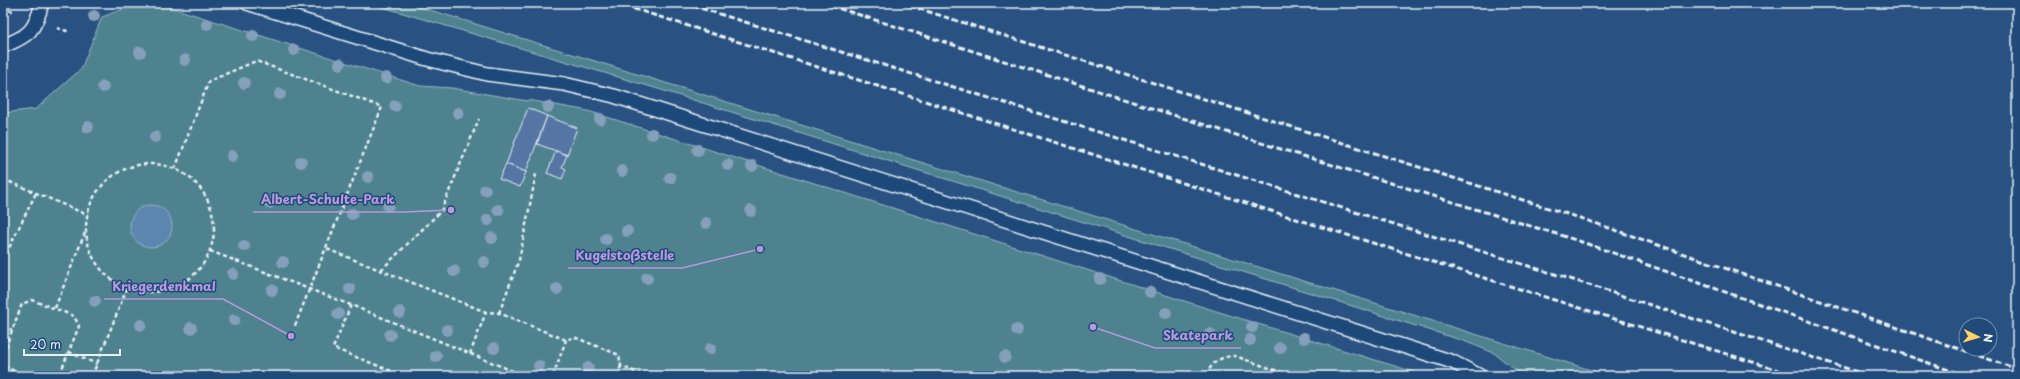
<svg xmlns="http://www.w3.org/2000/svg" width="2020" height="379" font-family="'Playpen Sans',sans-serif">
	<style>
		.green { fill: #4e828e; stroke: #9bbac3 }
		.water { fill: #5b86b0; stroke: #93b1cd }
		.building { fill: #5476a5; stroke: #e8f1f8 }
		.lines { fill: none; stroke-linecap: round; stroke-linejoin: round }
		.service-casing { stroke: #e8f1f8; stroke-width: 16 }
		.path { stroke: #e8f1f8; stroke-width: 2.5; stroke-dasharray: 4 3; stroke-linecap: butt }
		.service { stroke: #1f4a7a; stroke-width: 13 }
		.rail { stroke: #e8f1f8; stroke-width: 3; stroke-dasharray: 6 3; stroke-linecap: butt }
		.tree { fill: #85a0ba }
		.leader { fill: none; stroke: #b798de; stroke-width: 1.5 }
		.callout-dot { fill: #b798de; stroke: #1f4a7a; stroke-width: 1.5 }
		.callout-label { font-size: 13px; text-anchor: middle; font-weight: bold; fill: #b798de; stroke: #1f4a7a; stroke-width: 3; stroke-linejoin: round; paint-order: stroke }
	</style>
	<rect width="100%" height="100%" fill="#295282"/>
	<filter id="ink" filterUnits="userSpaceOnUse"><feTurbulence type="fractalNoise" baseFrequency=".025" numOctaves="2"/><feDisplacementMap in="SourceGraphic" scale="8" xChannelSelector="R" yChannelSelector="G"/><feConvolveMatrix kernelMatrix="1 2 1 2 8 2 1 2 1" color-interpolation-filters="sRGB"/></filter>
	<g filter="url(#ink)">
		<g class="green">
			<polygon points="139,3 157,3 420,86 452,88 527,101 528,100 588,111 1200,306 1427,376 3,376 3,113 36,109 81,69 102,17"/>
			<polygon points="369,3 405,3 440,13 1610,376 1523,376 1494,353 1464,341 655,88"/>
		</g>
		<circle class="water" cx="151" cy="226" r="21"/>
		<g class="building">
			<polygon points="528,108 547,116 526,172 506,164"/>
			<polygon points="547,116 577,128 567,155 537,144"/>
			<polygon points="556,151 567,155 562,167 566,169 562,179 547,173"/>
			<polygon points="506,164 526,172 520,187 499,179"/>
		</g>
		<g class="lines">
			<g class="service-casing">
				<g id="service">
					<polyline points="247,3 427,59 487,74 564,84 614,96 1453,362 1480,376"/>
					<path d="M3,46C29,36 35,31 42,3"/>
				</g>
			</g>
			<g class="path">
				<polyline points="9,10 15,12"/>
				<polyline points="57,28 70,32"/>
				<circle cx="150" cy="228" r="64"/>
				<polyline points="175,169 209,81 256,61 382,107 294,328"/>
				<polyline points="3,179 88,215"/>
				<polyline points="327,249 486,312 499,313 566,340 574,337 619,355 621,366 645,376"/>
				<polyline points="210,251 351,305 525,376"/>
				<polyline points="3,260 36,193"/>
				<polyline points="381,270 441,211 479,119"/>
				<polyline points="351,305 333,348 404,376"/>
				<polyline points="55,308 86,230"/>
				<polyline points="499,313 519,260 536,174"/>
				<polyline points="3,326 12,330"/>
				<polyline points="69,352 97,364"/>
				<polyline points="3,354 22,304 32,300 74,316 79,326 59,376"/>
				<polyline points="470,354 486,312"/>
				<polyline points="3,359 5,367 27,376"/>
				<polyline points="92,376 127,288"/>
				<polyline points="553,376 566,340"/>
				<polyline points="617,376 621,366"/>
				<path d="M1207,376C1210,362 1222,356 1235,356L1292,376"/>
			</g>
			<use href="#service" class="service"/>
			<g class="rail">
				<polyline points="616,3 1309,223 1797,376"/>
				<polyline points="684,3 1564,277 1870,376"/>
				<polyline points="822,3 1274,147 1576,240 1966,376"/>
				<polyline points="901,3 1583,219 2017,369"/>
			</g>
		</g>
		<g class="tree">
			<circle cx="94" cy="16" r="6"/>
			<circle cx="207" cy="24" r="6"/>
			<circle cx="253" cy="36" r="6"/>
			<circle cx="294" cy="50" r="6"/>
			<circle cx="140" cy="52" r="6"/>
			<circle cx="185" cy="60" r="6"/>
			<circle cx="340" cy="64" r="6"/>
			<circle cx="386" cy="78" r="6"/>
			<circle cx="244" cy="83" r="6"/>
			<circle cx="103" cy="87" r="6"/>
			<circle cx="280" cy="94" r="6"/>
			<circle cx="395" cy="106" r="6"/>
			<circle cx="548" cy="107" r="6"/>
			<circle cx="458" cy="113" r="6"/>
			<circle cx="600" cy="119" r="6"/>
			<circle cx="88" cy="127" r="6"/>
			<circle cx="652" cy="134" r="6"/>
			<circle cx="155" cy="137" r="6"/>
			<circle cx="698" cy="150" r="6"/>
			<circle cx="232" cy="156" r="6"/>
			<circle cx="301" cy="162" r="6"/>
			<circle cx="728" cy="165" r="6"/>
			<circle cx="752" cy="166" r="6"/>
			<circle cx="622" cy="171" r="6"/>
			<circle cx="368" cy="177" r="6"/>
			<circle cx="670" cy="178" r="6"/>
			<circle cx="485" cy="190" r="6"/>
			<circle cx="269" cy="203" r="6"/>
			<circle cx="388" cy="206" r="6"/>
			<circle cx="498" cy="210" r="6"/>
			<circle cx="751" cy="211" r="6"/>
			<circle cx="352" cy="214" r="6"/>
			<circle cx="488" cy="220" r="6"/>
			<circle cx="706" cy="223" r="6"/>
			<circle cx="627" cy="231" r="6"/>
			<circle cx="492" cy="238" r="6"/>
			<circle cx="606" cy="239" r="6"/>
			<circle cx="244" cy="246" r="6"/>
			<circle cx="283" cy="262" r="6"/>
			<circle cx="484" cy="262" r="6"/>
			<circle cx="454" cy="271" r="6"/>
			<circle cx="233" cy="274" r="6"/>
			<circle cx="647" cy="278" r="6"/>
			<circle cx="1100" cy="279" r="6"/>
			<circle cx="350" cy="289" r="6"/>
			<circle cx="557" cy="289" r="6"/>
			<circle cx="272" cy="290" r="6"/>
			<circle cx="1150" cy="292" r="6"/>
			<circle cx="95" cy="301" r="6"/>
			<circle cx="400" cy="312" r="6"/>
			<circle cx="1166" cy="313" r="6"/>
			<circle cx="338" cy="314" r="6"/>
			<circle cx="234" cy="320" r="6"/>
			<circle cx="141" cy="325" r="6"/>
			<circle cx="1252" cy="327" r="6"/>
			<circle cx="191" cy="328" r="6"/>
			<circle cx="447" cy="330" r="6"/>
			<circle cx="1017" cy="330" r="6"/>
			<circle cx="1210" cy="334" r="6"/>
			<circle cx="390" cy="335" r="6"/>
			<circle cx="1304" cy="338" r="6"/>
			<circle cx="1250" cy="340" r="6"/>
			<circle cx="494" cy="348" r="6"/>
			<circle cx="1280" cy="348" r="6"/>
			<circle cx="710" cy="349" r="6"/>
			<circle cx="436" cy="356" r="6"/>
			<circle cx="1005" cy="357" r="6"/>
			<circle cx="539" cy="366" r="6"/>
			<circle cx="588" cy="368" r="6"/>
		</g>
	</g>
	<path class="leader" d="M451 210L403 212H253M760 249L682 268H568M291 336L223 299H104M1093 327L1155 348H1241"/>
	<g class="callout-dot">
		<circle cx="451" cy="210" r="4"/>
		<circle cx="760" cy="249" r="4"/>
		<circle cx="291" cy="336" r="4"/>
		<circle cx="1093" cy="327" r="4"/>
	</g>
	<g class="callout-label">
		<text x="328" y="204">Albert-Schulte-Park</text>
		<text x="625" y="260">Kugelstoßstelle</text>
		<text x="164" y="291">Kriegerdenkmal</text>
		<text x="1198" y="340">Skatepark</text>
	</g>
	<rect width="2020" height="379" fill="none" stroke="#1f4a7a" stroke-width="16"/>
	<rect x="8" y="8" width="2004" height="363" fill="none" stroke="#e8f1f8" stroke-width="1.5" filter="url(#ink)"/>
	<g transform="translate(1978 337) rotate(95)"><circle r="19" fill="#1f4a7a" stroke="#6f8dac"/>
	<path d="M0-3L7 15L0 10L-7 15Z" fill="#ffd166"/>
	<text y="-6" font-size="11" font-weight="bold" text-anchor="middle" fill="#e8f1f8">N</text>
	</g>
	<path d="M24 349v6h96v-6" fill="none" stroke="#e8f1f8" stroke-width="2"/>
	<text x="30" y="349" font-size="12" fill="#e8f1f8" stroke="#1f4a7a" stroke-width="3" paint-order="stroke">20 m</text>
</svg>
